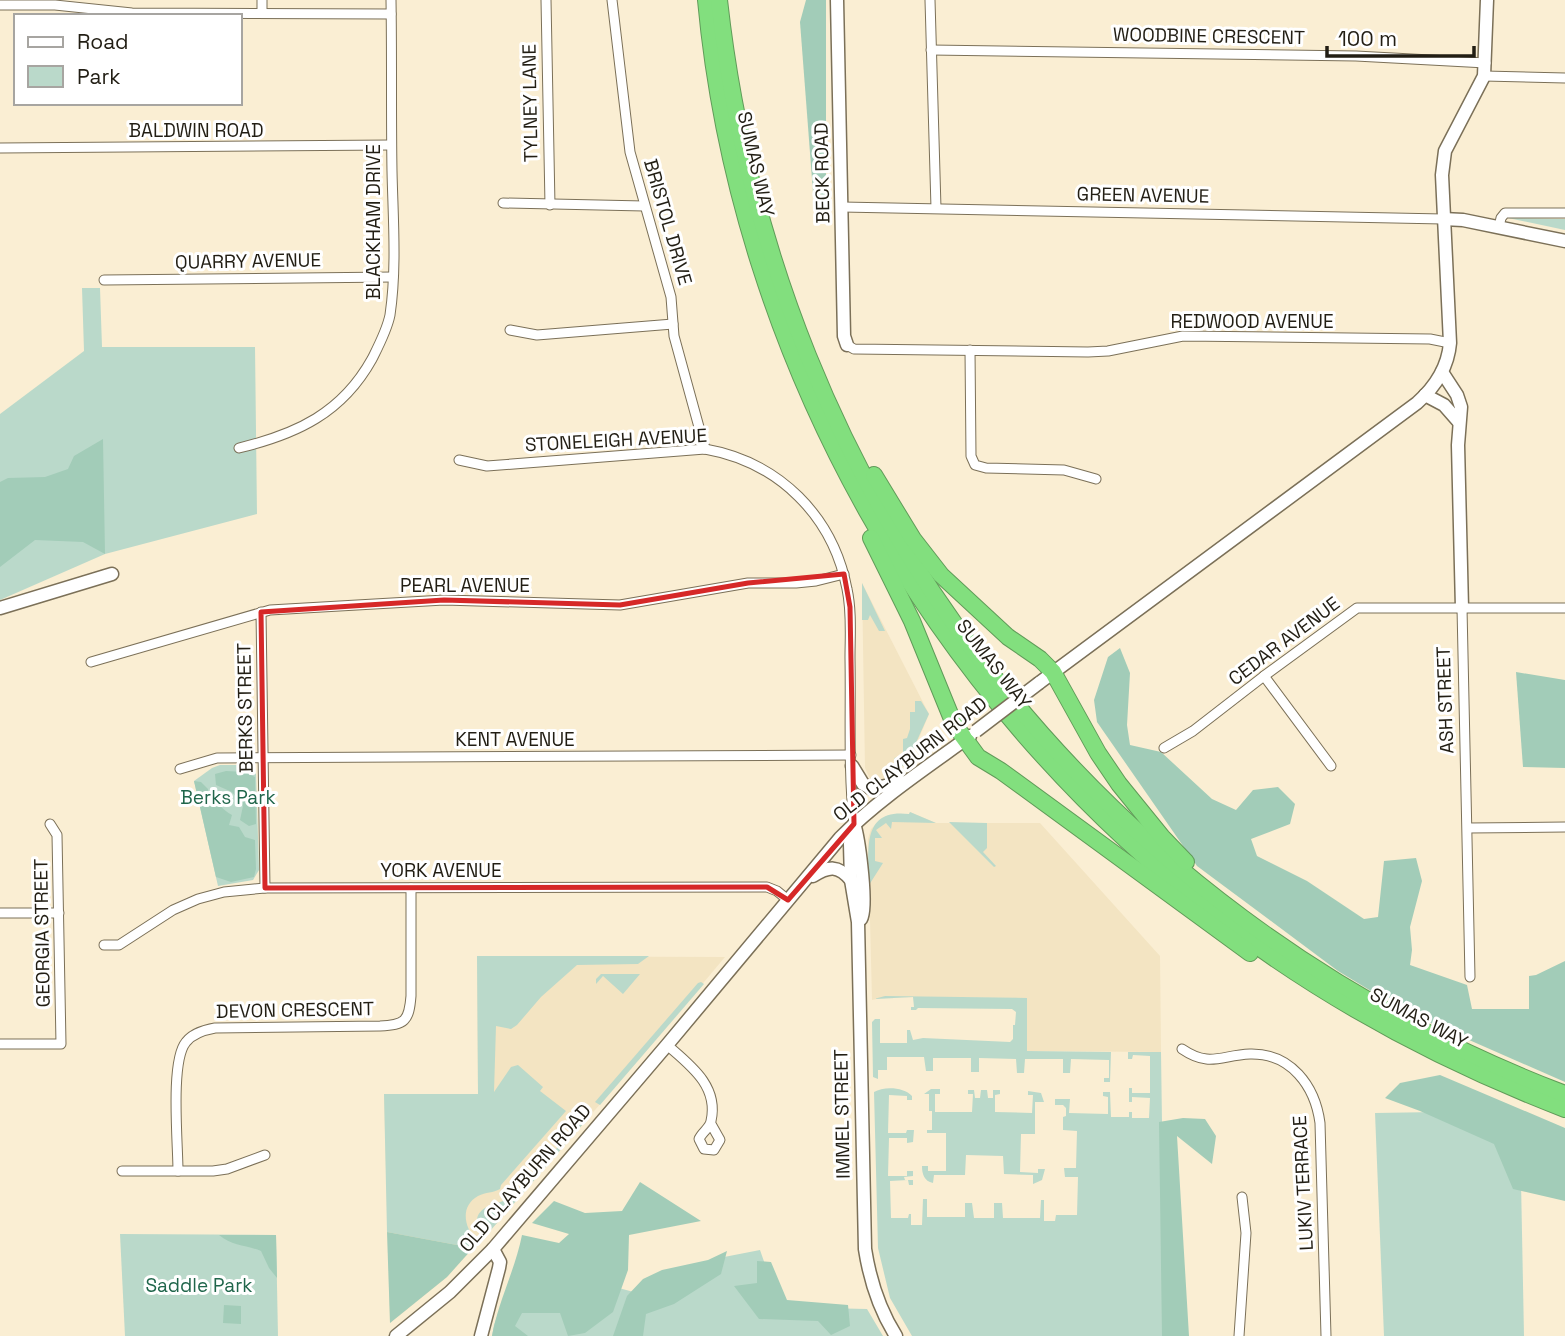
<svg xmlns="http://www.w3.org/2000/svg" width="1565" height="1336" font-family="'Space Grotesk',sans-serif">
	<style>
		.built { fill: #f3e4c2 }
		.green { fill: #bad9ca }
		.forest { fill: #a2ccb8 }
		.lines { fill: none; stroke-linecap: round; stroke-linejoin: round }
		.street-casing { stroke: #7b7058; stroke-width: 11 }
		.secondary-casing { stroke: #7b7058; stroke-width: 15 }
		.highway-casing { stroke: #609b59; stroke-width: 18 }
		.street { stroke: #fff; stroke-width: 9 }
		.secondary { stroke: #fff; stroke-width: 12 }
		.highway { stroke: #82df7e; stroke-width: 16 }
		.secondary-bridge-casing { stroke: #7b7058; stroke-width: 15; stroke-linecap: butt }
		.secondary-bridge { stroke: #fff; stroke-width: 12 }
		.marked { fill: none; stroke: #d62828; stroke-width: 5; stroke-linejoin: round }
		.labels { text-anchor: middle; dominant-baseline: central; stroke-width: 6; stroke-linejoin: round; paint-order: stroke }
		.street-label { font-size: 19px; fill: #221e14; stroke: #fff }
		.park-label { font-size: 19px; fill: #20664b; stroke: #fff }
	</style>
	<rect width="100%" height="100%" fill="#faeed3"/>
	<g class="built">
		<polygon points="862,583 929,714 908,765 889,780 876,782 870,779 865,768"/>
		<polygon points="910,812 936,823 1040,823 1160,956 1161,1052 1027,1051 1027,998 886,997 872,1000 868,839 871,829 882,818 890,815 909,814"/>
		<polygon points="477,956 725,957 647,1050 505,1214 490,1231 487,1230 475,1241 473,1248 447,1277 390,1323 384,1094 478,1094"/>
	</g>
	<g class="green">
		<polygon points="1508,218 1565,219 1565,230"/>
		<polygon points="82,288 100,288 102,347 255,347 257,514 105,554 0,600 0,414 84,351"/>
		<polygon points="862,583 885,631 879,631 870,615 868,620 862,620"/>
		<polygon points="915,701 921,701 929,714 905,767 897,763 894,758 903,756 903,739 907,738 910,729 910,712 915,712"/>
		<polygon points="220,765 248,765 256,774 259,870 253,880 218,886 194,781 212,768"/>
		<path d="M910,812L936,823L892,822L891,829L886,823L876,830L882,838H875V861L883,863L869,885C869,852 860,808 909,814Z"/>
		<polygon points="949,822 987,823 987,848 983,852 996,866 994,867"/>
		<path d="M477,956H649L638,964L577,965L541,997L517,1025L511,1029L496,1026L494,1092L511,1067L518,1065L543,1087L540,1091L566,1111L501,1185L500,1189C493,1193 486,1192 478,1196C460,1206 464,1227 476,1240L473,1248L387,1232L384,1094H478Z"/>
		<polygon points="601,974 640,974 623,994 603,976 596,984 596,979"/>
		<polygon points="701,982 704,984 600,1105 595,1102 698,983"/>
		<polygon points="885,996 1027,998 1027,1051 1111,1052 1110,1082 1104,1082 1104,1078 1109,1078 1109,1060 1071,1059 1070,1073 1063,1073 1063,1059 1025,1059 1024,1073 1017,1073 1016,1059 979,1058 979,1072 971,1072 971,1058 933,1058 933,1071 926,1071 924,1057 887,1057 887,1070 878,1070 878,1079 873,1077 872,1022 875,1019 880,1019 880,1043 907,1043 907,1030 910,1030 913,1040 923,1038 1010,1042 1013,1039 1013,1025 1015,1025 1016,1012 1012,1009 918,1008 916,1010 911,1010 911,1007 914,1007 913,997 874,999"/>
		<path d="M1128,1052H1161L1165,1336H912L890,1298L878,1248L874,1092C884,1086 904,1087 912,1096V1100H907V1096L889,1095L888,1133H906L907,1130H914L913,1142L907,1143V1138H889L888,1176H907V1171H913V1176L904,1177L905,1180H913V1185H909L908,1180L890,1181L891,1218H908L909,1214H911V1225H922L923,1199H927V1217H965V1203H972L974,1218H994V1203H1002L1003,1218H1040L1041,1200H1044V1221H1055L1056,1215H1077L1078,1177H1065L1064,1168H1076L1077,1131L1063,1130V1117L1066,1116V1108L1063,1105H1055V1099H1070L1069,1113L1108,1114V1097L1103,1096V1092H1110L1111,1117H1129V1112H1132V1118H1149L1150,1098L1132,1097V1102H1129V1088H1132V1093H1150V1056L1133,1055L1132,1059H1128Z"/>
		<path d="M931,1089H940V1094H935V1112H972L973,1094H968V1090H974L975,1098H980L981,1090H987L988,1098H993V1090H1000V1094L995,1095V1112L1032,1113L1033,1095H1028V1091L1041,1093L1044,1102H1035V1134H1021L1020,1172L1038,1173V1169H1045L1042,1180L1033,1184V1175L1004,1174L1003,1156L966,1155L965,1175H934L933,1183C924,1181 922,1174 922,1166H928V1171H946V1133H927V1130H932V1111H929V1094H924Z"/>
		<polygon points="1437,1112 1509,1143 1521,1181 1524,1336 1384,1336 1375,1113"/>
		<path d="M588,1113L590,1116L490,1231L483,1230L477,1219C481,1202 502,1206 516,1194Z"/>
		<polygon points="120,1234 276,1235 278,1336 125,1336"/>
		<polygon points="760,1250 780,1307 867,1309 883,1336 492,1336 494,1325 517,1261 645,1295 719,1258"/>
	</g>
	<g class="forest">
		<polygon points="806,0 826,0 826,196 813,192 800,22"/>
		<polygon points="103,439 105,554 83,542 35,540 0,567 0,482 8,478 45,477 68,469 74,456"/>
		<polygon points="1120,648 1130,673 1127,725 1130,745 1161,752 1212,799 1236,810 1253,790 1278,787 1295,804 1290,824 1251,839 1257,856 1307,881 1364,919 1378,917 1384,861 1416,858 1422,881 1410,927 1412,950 1410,965 1467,985 1472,1009 1529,1009 1529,976 1536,975 1565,961 1565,1082 1426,1021 1397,1000 1376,994 1338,971 1197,866 1097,722 1094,700 1108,657"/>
		<polygon points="1516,672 1565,680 1565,768 1523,767"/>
		<polygon points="226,771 244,772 255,777 256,824 249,826 240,820 243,806 232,792 216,785 215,774"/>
		<path d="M194,781L201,782L208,789V797C219,802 222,810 232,815L229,825L239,827L245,837L255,840L256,869L254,877L231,882L216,877Z"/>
		<polygon points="1440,1075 1565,1128 1565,1201 1513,1189 1494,1144 1420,1111 1385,1098 1400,1083"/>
		<polygon points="1183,1118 1205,1119 1216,1136 1212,1164 1177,1136 1189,1336 1162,1336 1159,1122"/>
		<path d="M640,1182L701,1221L629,1235L628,1270L613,1312L585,1333L568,1336L560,1313H522L515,1326L528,1336H492C498,1302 515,1270 522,1235L559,1243L569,1234L532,1223L554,1201L585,1213L622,1211Z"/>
		<polygon points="387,1232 473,1248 447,1277 390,1323"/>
		<path d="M219,1235H276L277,1278L269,1268L261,1251C246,1245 232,1246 219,1235Z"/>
		<polygon points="727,1251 721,1274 674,1304 646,1314 643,1336 613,1336 627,1296 643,1279 662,1270 708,1260"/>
		<polygon points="757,1261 771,1262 787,1300 848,1305 850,1326 831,1335 818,1321 759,1319 734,1286 757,1283"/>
		<polygon points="224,1305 241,1306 241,1324 223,1323"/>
	</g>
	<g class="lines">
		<g class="street-casing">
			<g id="street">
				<polyline points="262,0 262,13"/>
				<polyline points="546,0 550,205"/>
				<polyline points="612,0 630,152 671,297 674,336 705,449"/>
				<polyline points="930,0 936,208"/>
				<polyline points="0,5 55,5 132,13 391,14"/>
				<polyline points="931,50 1356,56 1486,63"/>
				<polyline points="1484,76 1565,78"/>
				<polyline points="0,148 391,145"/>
				<polyline points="503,203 644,206"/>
				<polyline points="842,207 1443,219"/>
				<polyline points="1499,227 1501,218 1505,213 1565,213"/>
				<polyline points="104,280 393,277"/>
				<polyline points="510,330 537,335 673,324"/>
				<polyline points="847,345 854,349 1088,352 1108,351 1183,336 1430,339 1450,343"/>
				<polyline points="970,350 971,456 975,465 986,468 1064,470 1096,479"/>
				<path d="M239,448C297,434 342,413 372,359C379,345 387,330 390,315C397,267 393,218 392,171C391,114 392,57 391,0"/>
				<path d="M459,460L487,466L705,449C779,462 833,516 847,589C852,612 850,636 850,658C851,713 848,769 854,824"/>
				<polyline points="1462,608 1470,977"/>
				<polyline points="261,612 265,888"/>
				<polyline points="91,662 270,610 444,600 620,605 748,583 796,583 816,581 844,574"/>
				<polyline points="1264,676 1331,766"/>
				<polyline points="1164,748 1193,731 1264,676 1357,608 1565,608"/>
				<polyline points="180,769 217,758 851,755"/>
				<polyline points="1468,828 1565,827"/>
				<polyline points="0,913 59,913"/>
				<polyline points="104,945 119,945 173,910 198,899 224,892 265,888 767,887 777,891 788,900"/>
				<polyline points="0,1044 61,1044 57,835 50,824"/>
				<path d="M667,1045C690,1065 719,1086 711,1121C710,1128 702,1132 699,1139L704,1149L714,1150L720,1140L711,1124"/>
				<path d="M1182,1049C1210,1068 1221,1055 1250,1054C1291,1053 1315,1086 1320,1123L1326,1336"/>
				<polyline points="122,1171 213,1171 227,1169 265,1155"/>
				<path d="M178,1171C178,1143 170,1061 186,1042C193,1033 204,1030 215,1028L380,1026C405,1025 409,1021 411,996V888"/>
				<polyline points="1239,1336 1246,1233 1242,1197"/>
			</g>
		</g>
		<g class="secondary-casing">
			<g id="secondary">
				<polyline points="837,0 844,336 847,345"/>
				<polyline points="1443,219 1463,220 1565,241"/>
				<polyline points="1442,372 1457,395 1461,407 1458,445 1462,608"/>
				<polyline points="1425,395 1444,405 1458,421"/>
				<polyline points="0,608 112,574"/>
				<path d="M1039,683L1417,403C1435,387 1448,367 1450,343L1442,175L1445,151L1484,76L1487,0"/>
				<polyline points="852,766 863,784 872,789 902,782"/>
				<path d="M854,824L850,844L851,880L858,922L865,1249C870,1281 879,1309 896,1336"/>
				<path d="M855,827C859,842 868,907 861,919"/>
				<path d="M813,876C829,866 838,865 851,880"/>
				<path d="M396,1336L450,1292L493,1249L667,1045L840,838C879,799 926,768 970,736"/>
				<polyline points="481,1336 499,1268 500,1262 493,1249"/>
			</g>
		</g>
		<g class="highway-casing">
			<g id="highway">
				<path d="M706,0C739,359 931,696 1215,915C1321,997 1440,1061 1565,1109"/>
				<path d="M719,0C774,499 1095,915 1565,1094"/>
				<polyline points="874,475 913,539 941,575 1008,637 1040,659 1053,672 1098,753 1119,784 1162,837 1186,862"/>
				<polyline points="871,538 912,621 954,724 978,757 1001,771 1250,953"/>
			</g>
		</g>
		<use href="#street" class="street"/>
		<use href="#secondary" class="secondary"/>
		<use href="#highway" class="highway"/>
		<g class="secondary-bridge-casing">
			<polyline id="secondary-bridge" points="976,731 1039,683"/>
		</g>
		<use href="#secondary-bridge" class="secondary-bridge"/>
	</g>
	<path class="marked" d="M844,574L850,607L854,824L788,900L767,887L265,888L261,612L444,600L620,605L748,583Z"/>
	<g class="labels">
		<g class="street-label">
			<text transform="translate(1209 36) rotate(1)">WOODBINE CRESCENT</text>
			<text transform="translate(530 103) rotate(-91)">TYLNEY LANE</text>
			<text x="196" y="130">BALDWIN ROAD</text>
			<text transform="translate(756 164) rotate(77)">SUMAS WAY</text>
			<text transform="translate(822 173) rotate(-91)">BECK ROAD</text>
			<text transform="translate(1143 195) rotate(1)">GREEN AVENUE</text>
			<text transform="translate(373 222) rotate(-90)">BLACKHAM DRIVE</text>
			<text transform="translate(668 222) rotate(74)">BRISTOL DRIVE</text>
			<text transform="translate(248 261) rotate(-1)">QUARRY AVENUE</text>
			<text x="1252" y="321">REDWOOD AVENUE</text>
			<text transform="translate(616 440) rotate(-3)">STONELEIGH AVENUE</text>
			<text x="465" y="585">PEARL AVENUE</text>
			<text transform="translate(1284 641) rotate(-37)">CEDAR AVENUE</text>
			<text transform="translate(994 664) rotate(52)">SUMAS WAY</text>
			<text transform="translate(1445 700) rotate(-92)">ASH STREET</text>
			<text transform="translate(245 708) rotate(-91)">BERKS STREET</text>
			<text x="515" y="739">KENT AVENUE</text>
			<text transform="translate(910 759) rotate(-38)">OLD CLAYBURN ROAD</text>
			<text x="441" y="870">YORK AVENUE</text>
			<text transform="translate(42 933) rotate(-91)">GEORGIA STREET</text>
			<text transform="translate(295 1010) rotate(-1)">DEVON CRESCENT</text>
			<text transform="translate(1419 1018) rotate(28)">SUMAS WAY</text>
			<text transform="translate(842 1114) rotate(-91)">IMMEL STREET</text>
			<text transform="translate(525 1178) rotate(-49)">OLD CLAYBURN ROAD</text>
			<text transform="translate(1303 1183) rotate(-93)">LUKIV TERRACE</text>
		</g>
		<g class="park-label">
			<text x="228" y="797">Berks Park</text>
			<text x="199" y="1285">Saddle Park</text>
		</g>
	</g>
	<rect x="14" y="14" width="228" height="91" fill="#ffffff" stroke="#a7a5a1" stroke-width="2"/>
	<rect x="28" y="37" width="35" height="10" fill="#ffffff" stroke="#a7a5a1" stroke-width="2"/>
	<text x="77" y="49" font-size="21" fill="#221e14">Road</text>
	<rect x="28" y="66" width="35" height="21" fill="#bad9ca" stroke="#a7a5a1" stroke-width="2"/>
	<text x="77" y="84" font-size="21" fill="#221e14">Park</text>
	<path d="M1327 46v10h147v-10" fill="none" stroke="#221e14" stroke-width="3.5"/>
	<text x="1338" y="46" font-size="21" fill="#221e14" stroke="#ffffff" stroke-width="5" paint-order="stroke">100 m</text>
</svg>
